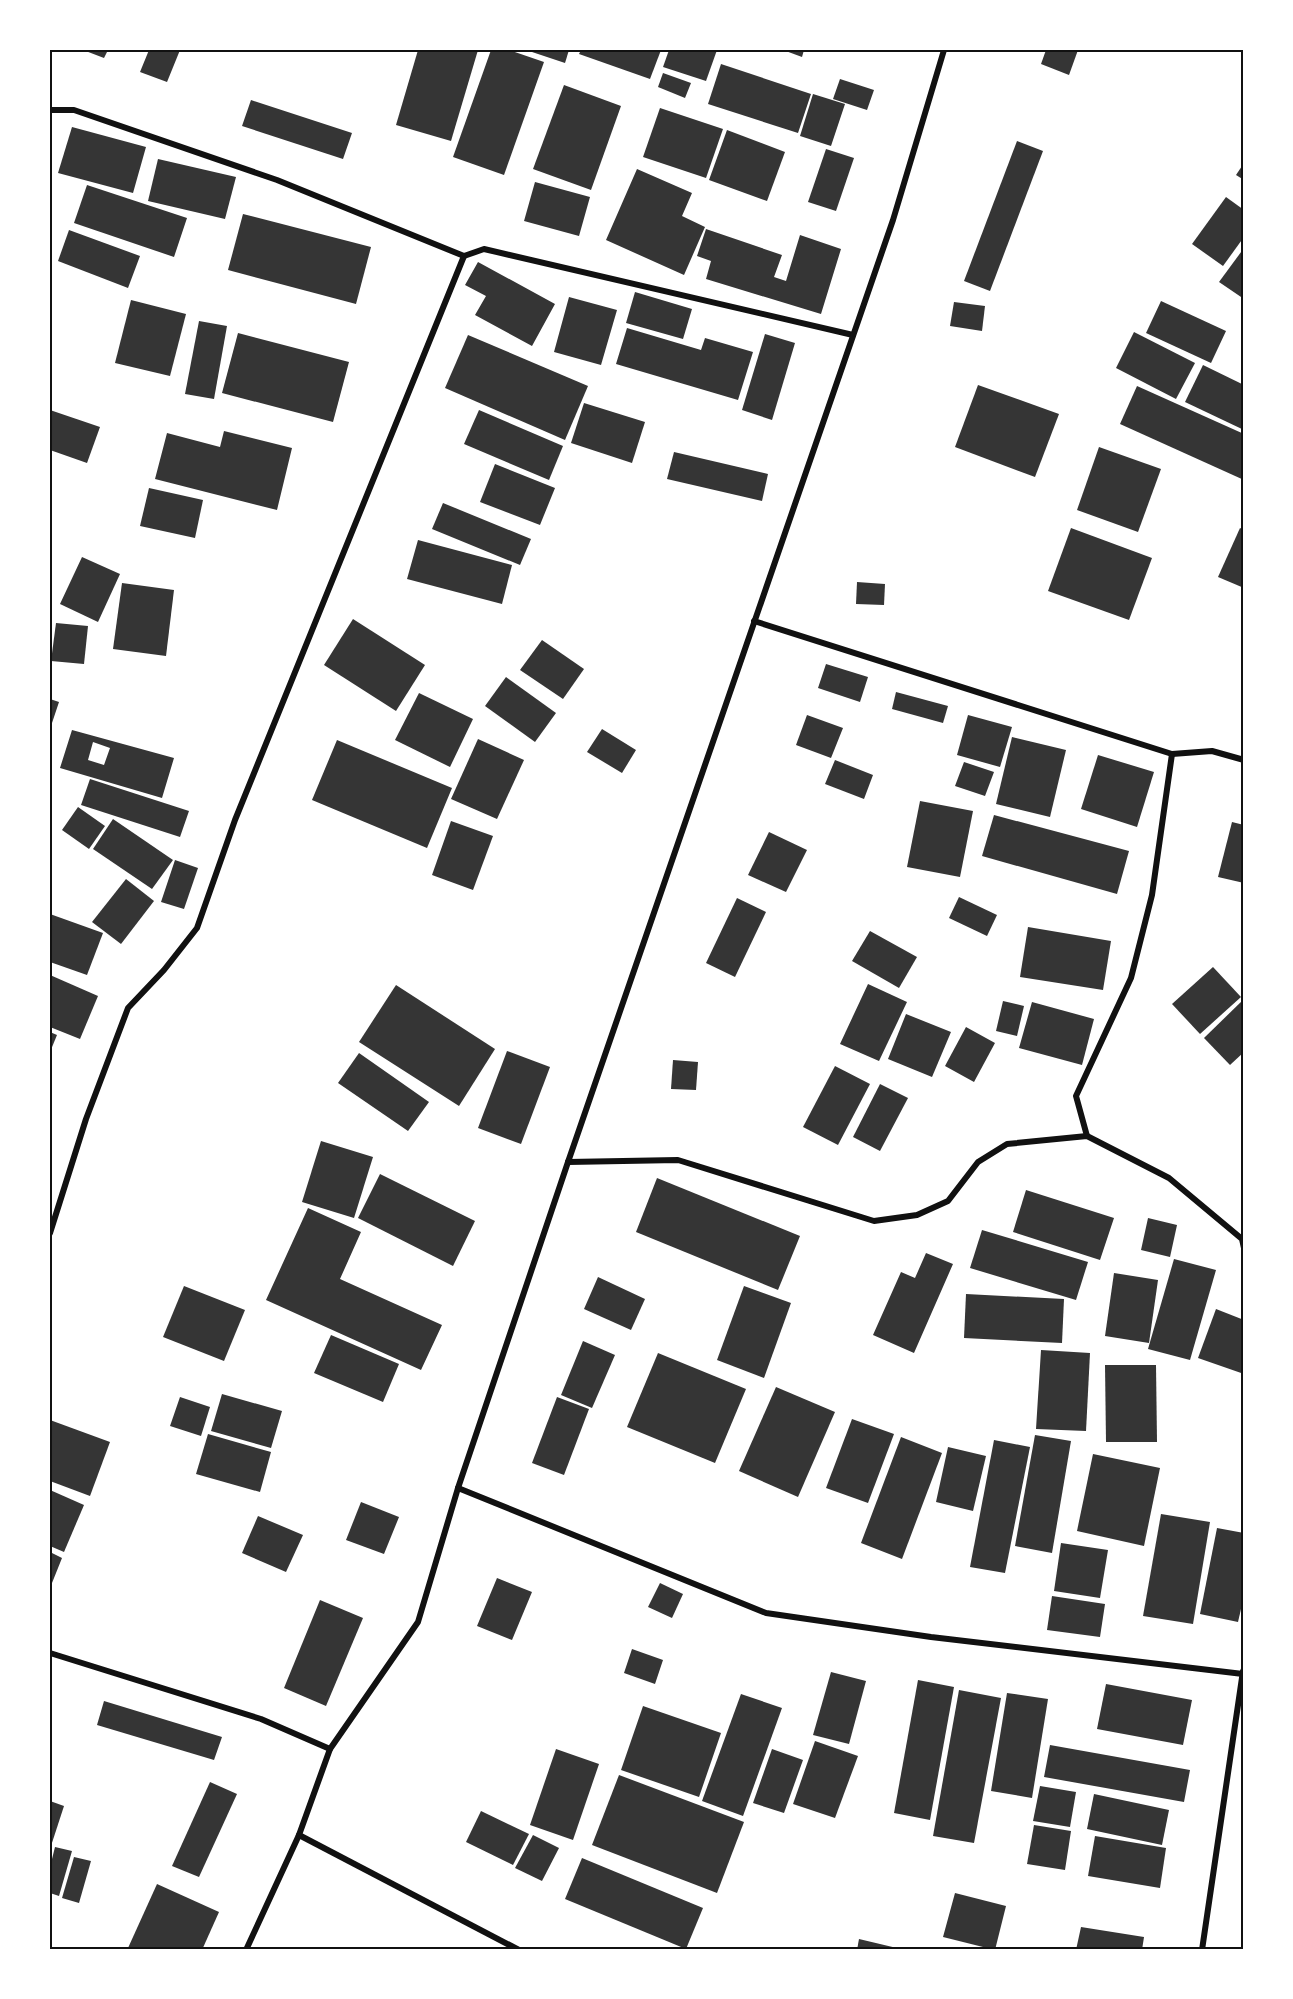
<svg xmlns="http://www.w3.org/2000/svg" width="1293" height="1999" font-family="Figtree,sans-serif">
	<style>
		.building { fill: #353535; fill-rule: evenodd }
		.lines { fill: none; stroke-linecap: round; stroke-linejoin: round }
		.minor { stroke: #111; stroke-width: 6 }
		.neatline { fill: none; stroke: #111; stroke-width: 2 }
	</style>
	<rect width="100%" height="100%" fill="#fff"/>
	<g class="building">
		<polygon points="83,50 108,50 104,58"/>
		<polygon points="149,50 180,50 167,82 140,72"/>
		<polygon points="418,50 478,50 451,141 396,125"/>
		<polygon points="491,50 509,50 544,62 504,175 453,157"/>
		<polygon points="526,50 569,50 565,63"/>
		<polygon points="581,50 661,50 650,79 579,54"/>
		<polygon points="669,50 717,50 706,81 663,67"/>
		<polygon points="783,50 804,50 802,57"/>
		<polygon points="1046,50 1078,50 1069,75 1041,64"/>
		<polygon points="721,64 811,94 798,133 708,104"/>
		<polygon points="663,73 691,83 685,98 658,87"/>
		<polygon points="840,79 874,90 867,110 833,99"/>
		<polygon points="564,85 621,106 591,190 533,169"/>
		<polygon points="813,94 845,104 831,146 800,136"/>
		<polygon points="251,100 352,133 343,159 242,126"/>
		<polygon points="660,108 723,129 706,178 643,157"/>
		<polygon points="72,127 146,147 133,193 58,173"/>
		<polygon points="727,130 785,152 767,201 709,180"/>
		<polygon points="1017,141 1043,151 990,291 964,281"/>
		<polygon points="826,149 854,158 836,211 808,202"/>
		<polygon points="158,159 236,177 225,219 148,201"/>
		<polygon points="1244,163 1244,180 1236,175"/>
		<polygon points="637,169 692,193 682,216 705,227 684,275 606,240"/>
		<polygon points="535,182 590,197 579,236 524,221"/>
		<polygon points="87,185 187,218 174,257 74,223"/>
		<polygon points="1226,197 1244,210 1244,237 1223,266 1192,244"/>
		<polygon points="243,214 371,247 356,304 228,270"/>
		<polygon points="706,229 782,255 774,277 786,281 800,235 841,249 821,314 706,279 711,261 697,256"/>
		<polygon points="69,230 140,256 128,288 58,261"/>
		<polygon points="1244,248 1244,299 1219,282"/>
		<polygon points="478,262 555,304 532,346 475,315 486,296 465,285"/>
		<polygon points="635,292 692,309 683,339 626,323"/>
		<polygon points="569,297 617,310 601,365 554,352"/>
		<polygon points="131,300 186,314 170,376 115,363"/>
		<polygon points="1161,301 1226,331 1211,363 1146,333"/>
		<polygon points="954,302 985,306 982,331 950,326"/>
		<polygon points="199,321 227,326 214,399 185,394"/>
		<polygon points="627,328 701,350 705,338 753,352 738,400 616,364"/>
		<polygon points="1134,332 1195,363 1176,399 1116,368"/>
		<polygon points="238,333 349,362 333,422 222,393"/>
		<polygon points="765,334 795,343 772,420 742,410"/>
		<polygon points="468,335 588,386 565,440 445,388"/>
		<polygon points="1203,365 1244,385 1244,430 1185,402"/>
		<polygon points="978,385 1059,414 1035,477 955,447"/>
		<polygon points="1137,386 1244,434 1244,480 1120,424"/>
		<polygon points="584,403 645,422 632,463 571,443"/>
		<polygon points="50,410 100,427 87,463 50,450"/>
		<polygon points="479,410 563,446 549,480 464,444"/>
		<polygon points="224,431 292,448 277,510 155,479 167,433 220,447"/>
		<polygon points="1099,447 1161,469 1138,532 1077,510"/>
		<polygon points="674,452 768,474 762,501 667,479"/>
		<polygon points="495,464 555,488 540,525 480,502"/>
		<polygon points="149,488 203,500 195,538 140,526"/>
		<polygon points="443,503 531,539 520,565 432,529"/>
		<polygon points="1071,528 1152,558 1129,620 1048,591"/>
		<polygon points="1240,528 1244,530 1244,588 1218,577"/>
		<polygon points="418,540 512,565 502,604 407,579"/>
		<polygon points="82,557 120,574 98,622 60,604"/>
		<polygon points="857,582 885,584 884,605 856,604"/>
		<polygon points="122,583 174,590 166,656 113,649"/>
		<polygon points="353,619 425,665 396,711 324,665"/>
		<polygon points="56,623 88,626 84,664 51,661"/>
		<polygon points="542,640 584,669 563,699 520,670"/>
		<polygon points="826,664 868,677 860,702 818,688"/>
		<polygon points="506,677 556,713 535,742 485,706"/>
		<polygon points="896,692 948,706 943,723 892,709"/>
		<polygon points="419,693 473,719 450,767 395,740"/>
		<polygon points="50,699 59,702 50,729"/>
		<polygon points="807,715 843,728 831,758 796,745"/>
		<polygon points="968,715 1012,727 1000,767 957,755"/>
		<polygon points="602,729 636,750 622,773 587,752"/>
		<path d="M72,730L174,758L162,798L60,768ZM93,742L110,748L104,765L88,760Z"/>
		<polygon points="1012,737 1066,750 1050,817 996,804"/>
		<polygon points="478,739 524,760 497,819 451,799"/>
		<polygon points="337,740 452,788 427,848 312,800"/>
		<polygon points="1098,755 1154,772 1137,827 1081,809"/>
		<polygon points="835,760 873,775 864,799 825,784"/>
		<polygon points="964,762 994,772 985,796 955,786"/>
		<polygon points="90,779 189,811 180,837 81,805"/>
		<polygon points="920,801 973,811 960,877 907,867"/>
		<polygon points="78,807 105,826 89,849 62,830"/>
		<polygon points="994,815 1129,851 1117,894 982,856"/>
		<polygon points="113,819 173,860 152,889 93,849"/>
		<polygon points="451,821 493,836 473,890 432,875"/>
		<polygon points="1232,822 1244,825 1244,883 1218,877"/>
		<polygon points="769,832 807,850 786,892 748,875"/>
		<polygon points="175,860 198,868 184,909 161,902"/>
		<polygon points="126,879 154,901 121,944 92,922"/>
		<polygon points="959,897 997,915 987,936 949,918"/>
		<polygon points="737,898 766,912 735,977 706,963"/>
		<polygon points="50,914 103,933 87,975 50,962"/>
		<polygon points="1028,927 1111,941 1103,990 1020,977"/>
		<polygon points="870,931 917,957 899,988 852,961"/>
		<polygon points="1213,967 1241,997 1200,1034 1172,1004"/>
		<polygon points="50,975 98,996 80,1039 50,1027"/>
		<polygon points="868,984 907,1002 879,1061 840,1044"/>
		<polygon points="396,985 495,1049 459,1106 359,1042"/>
		<polygon points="1244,999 1244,1052 1230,1065 1204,1038"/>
		<polygon points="1003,1001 1024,1006 1017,1036 996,1031"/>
		<polygon points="1032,1002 1094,1019 1082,1065 1019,1048"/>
		<polygon points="906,1014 951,1032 932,1077 888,1059"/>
		<polygon points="966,1027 995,1043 974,1082 945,1066"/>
		<polygon points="50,1032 57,1035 50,1052"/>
		<polygon points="507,1051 550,1067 521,1144 478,1128"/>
		<polygon points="359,1053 429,1102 408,1131 338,1083"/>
		<polygon points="673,1060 698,1062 696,1090 671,1089"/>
		<polygon points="835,1066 870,1084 838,1145 803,1127"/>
		<polygon points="880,1084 908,1098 880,1151 853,1137"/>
		<polygon points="321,1141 373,1157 354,1218 302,1202"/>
		<polygon points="380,1174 475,1221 453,1266 358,1218"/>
		<polygon points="657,1178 800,1236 778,1290 636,1232"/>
		<polygon points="1026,1190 1114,1218 1100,1260 1013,1232"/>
		<polygon points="308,1208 361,1232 340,1279 442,1325 421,1370 266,1300"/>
		<polygon points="1148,1218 1177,1225 1170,1257 1141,1250"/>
		<polygon points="982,1230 1088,1262 1076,1300 970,1268"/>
		<polygon points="926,1253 953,1264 914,1353 873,1335 901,1272 915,1278"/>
		<polygon points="1174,1259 1216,1270 1190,1360 1148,1349"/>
		<polygon points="1114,1273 1158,1280 1149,1343 1105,1336"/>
		<polygon points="598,1277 645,1299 631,1330 584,1309"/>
		<polygon points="184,1286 245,1310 224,1361 163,1337"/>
		<polygon points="744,1286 791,1303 764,1378 717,1360"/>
		<polygon points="966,1294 1064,1299 1062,1343 964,1338"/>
		<polygon points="1216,1309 1244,1320 1244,1374 1198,1358"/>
		<polygon points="331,1335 399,1364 383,1402 314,1373"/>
		<polygon points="583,1341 615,1355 592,1408 561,1395"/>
		<polygon points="1041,1350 1090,1353 1086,1431 1036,1429"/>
		<polygon points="658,1353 746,1389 715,1463 627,1427"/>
		<polygon points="1105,1365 1156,1365 1157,1442 1106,1442"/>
		<polygon points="776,1387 835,1412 798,1497 739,1471"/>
		<polygon points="222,1394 282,1411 271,1448 211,1431"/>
		<polygon points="180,1397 210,1407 201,1436 170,1426"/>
		<polygon points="557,1397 589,1409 564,1475 532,1463"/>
		<polygon points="852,1419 894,1434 868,1503 826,1488"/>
		<polygon points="50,1420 110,1442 90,1496 50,1481"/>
		<polygon points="208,1434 271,1452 260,1492 196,1474"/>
		<polygon points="1035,1435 1071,1441 1052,1553 1015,1546"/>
		<polygon points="901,1437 942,1453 902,1559 861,1543"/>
		<polygon points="994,1440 1030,1447 1005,1573 970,1567"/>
		<polygon points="948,1447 986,1456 973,1511 936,1502"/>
		<polygon points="1093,1454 1160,1468 1144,1546 1077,1531"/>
		<polygon points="50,1490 84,1505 64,1552 50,1546"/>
		<polygon points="361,1502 399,1517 384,1554 346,1540"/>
		<polygon points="1161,1514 1210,1522 1193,1624 1143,1616"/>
		<polygon points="258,1516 303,1535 286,1572 242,1553"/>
		<polygon points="1217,1528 1244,1533 1244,1596 1238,1622 1200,1614"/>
		<polygon points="1061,1543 1108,1550 1100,1598 1054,1591"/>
		<polygon points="50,1552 62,1558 50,1588"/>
		<polygon points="497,1578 532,1592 512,1640 477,1626"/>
		<polygon points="660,1583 683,1594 672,1618 648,1607"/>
		<polygon points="1052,1596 1105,1604 1100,1637 1047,1630"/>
		<polygon points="320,1600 363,1618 326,1706 284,1688"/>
		<polygon points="632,1649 663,1660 655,1684 624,1673"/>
		<polygon points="831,1672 866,1681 849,1744 813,1735"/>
		<polygon points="918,1680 954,1687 930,1820 894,1813"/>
		<polygon points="1106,1684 1192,1700 1183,1745 1097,1729"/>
		<polygon points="959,1690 1001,1698 974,1843 933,1836"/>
		<polygon points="1007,1693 1048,1699 1032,1798 991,1791"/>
		<polygon points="741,1694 782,1708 743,1816 702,1801"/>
		<polygon points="104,1701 222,1737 214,1760 97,1725"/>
		<polygon points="643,1706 721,1733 699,1797 621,1770"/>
		<polygon points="815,1741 858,1756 835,1818 793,1804"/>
		<polygon points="1050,1745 1190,1770 1184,1802 1044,1777"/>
		<polygon points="556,1749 599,1764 573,1840 530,1825"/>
		<polygon points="772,1749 803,1760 784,1813 753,1803"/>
		<polygon points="619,1775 744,1822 717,1893 592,1845"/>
		<polygon points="210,1782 237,1794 199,1877 172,1866"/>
		<polygon points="1040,1786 1076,1792 1070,1827 1033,1821"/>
		<polygon points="1094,1794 1169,1810 1162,1845 1087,1829"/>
		<polygon points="50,1801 64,1806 50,1849"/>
		<polygon points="481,1811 529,1834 513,1865 466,1842"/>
		<polygon points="1034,1825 1071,1831 1065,1870 1027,1864"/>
		<polygon points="533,1835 559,1848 542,1881 515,1868"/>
		<polygon points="1095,1836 1166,1848 1160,1888 1088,1876"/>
		<polygon points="55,1847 72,1851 59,1896 50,1893 50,1867"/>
		<polygon points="74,1857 91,1861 79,1903 62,1898"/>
		<polygon points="582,1858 703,1908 686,1949 565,1899"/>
		<polygon points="157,1884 219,1912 202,1950 128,1948"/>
		<polygon points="955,1893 1006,1906 995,1950 943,1937"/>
		<polygon points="1081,1927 1144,1937 1142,1950 1076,1950"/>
		<polygon points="859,1939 901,1949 901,1950 857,1950"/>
	</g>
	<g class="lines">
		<g class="minor">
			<polyline points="50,110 74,110 277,180 464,256 484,249 853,335"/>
			<polyline points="754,621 1172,754 1212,751 1244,760"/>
			<polyline points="1087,1136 1076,1096 1131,978 1152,895 1172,754"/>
			<polyline points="568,1162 678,1160 874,1221 917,1215 948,1201 978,1162 1007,1144 1087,1136 1169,1178 1242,1239 1244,1248"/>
			<polyline points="50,1233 86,1119 128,1008 164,970 197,928 235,820 464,256"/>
			<polyline points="458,1488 766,1613 931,1637 1243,1674"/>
			<polyline points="50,1653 261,1719 330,1749"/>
			<polyline points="299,1835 519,1950"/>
			<polyline points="246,1950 299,1835 330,1749 418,1622 458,1488 568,1162 893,220 944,50"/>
			<polyline points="1202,1950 1243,1671"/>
		</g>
	</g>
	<rect width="1293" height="1999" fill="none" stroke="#ffffff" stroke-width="102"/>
	<rect x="51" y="51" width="1191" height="1897" class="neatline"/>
</svg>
